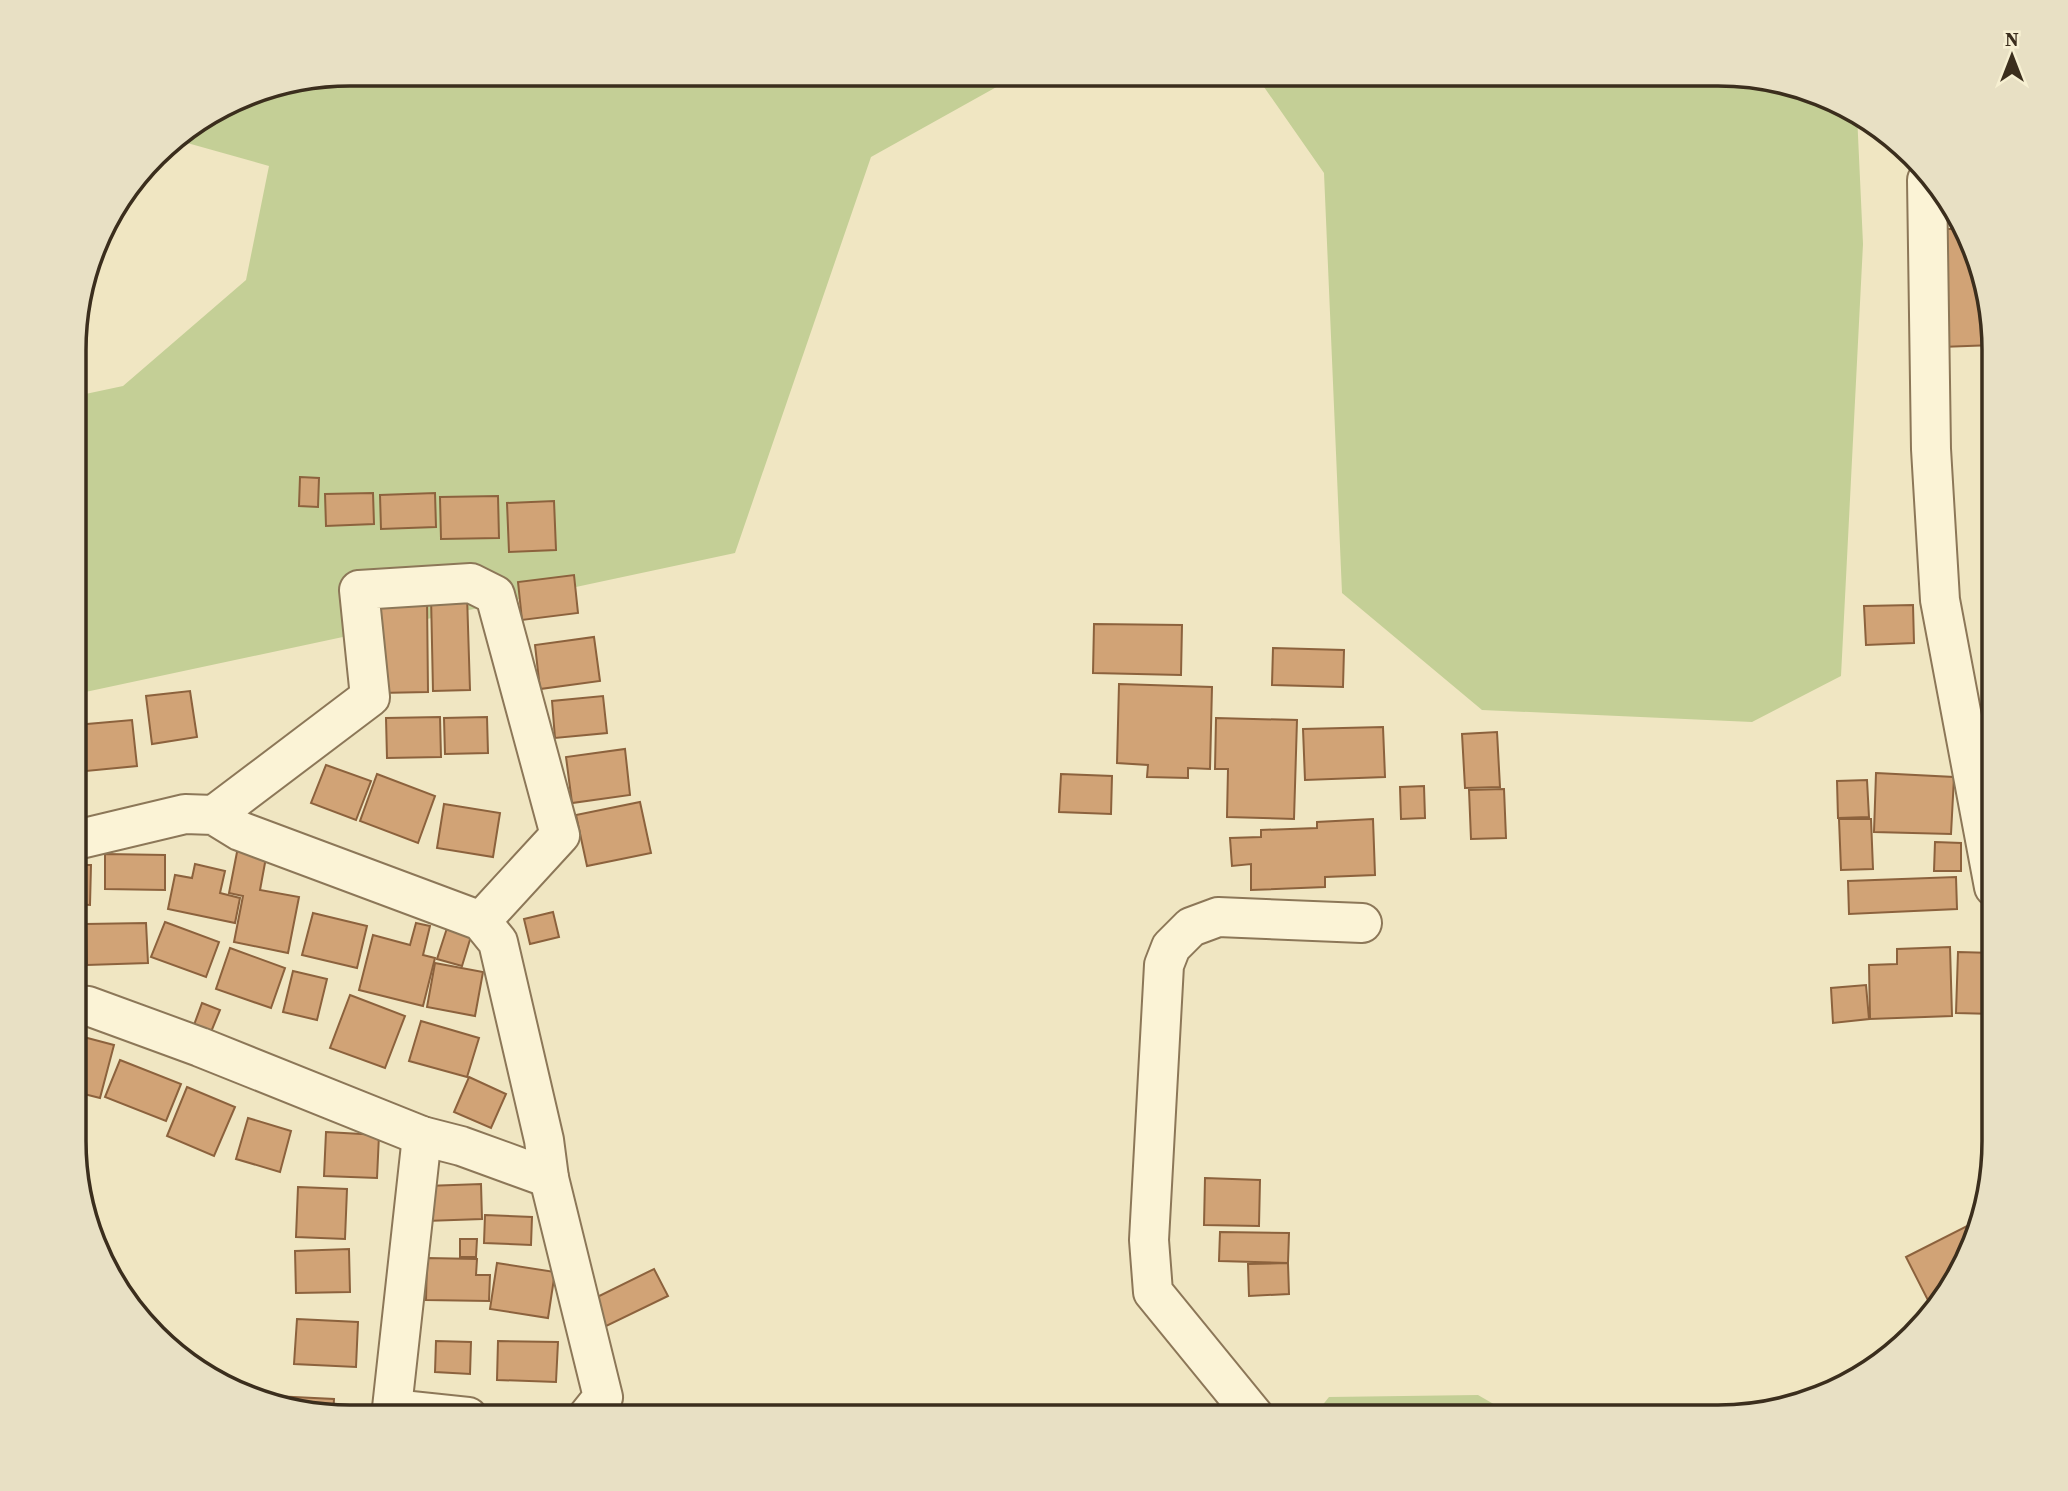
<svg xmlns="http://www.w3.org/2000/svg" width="2068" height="1491" font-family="'Source Serif 4',serif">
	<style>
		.green { fill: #c4cf96 }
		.building { fill: #d1a376; stroke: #8c623d; stroke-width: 2 }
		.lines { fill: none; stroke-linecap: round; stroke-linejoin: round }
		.minor-casing { stroke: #8c7758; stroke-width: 42 }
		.minor { stroke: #fbf3d6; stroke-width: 38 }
		.rim { fill: none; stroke: #3b2e1d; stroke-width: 3.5 }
	</style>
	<rect width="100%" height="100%" fill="#f0e6c2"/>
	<g class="green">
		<polygon points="350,74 1020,74 871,157 735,553 76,694 76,396 123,386 246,280 269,166 173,139 244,94"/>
		<polygon points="1255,74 1736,74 1824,94 1857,114 1863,244 1841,676 1752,722 1482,710 1342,593 1324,173"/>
		<polygon points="1478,1395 1516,1417 1313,1417 1329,1397"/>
	</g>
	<g class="building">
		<polygon points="1938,229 1966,229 1994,332 1994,345 1941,347"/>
		<polygon points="1991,395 1994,395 1994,443 1989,443"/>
		<polygon points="300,477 319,478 318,507 299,506"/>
		<polygon points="373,493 374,524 326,526 325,494"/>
		<polygon points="435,493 436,527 381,529 380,495"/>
		<polygon points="498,496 499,538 441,539 440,497"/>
		<polygon points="554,501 556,550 509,552 507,503"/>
		<polygon points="574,575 578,613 522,620 518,582"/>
		<polygon points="467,595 470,690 433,691 431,596"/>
		<polygon points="377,598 427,598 428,692 379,693"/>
		<polygon points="1913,605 1914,643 1866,645 1864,606"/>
		<polygon points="1094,624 1182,625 1181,675 1093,673"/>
		<polygon points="594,637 600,681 540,689 535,645"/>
		<polygon points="1273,648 1344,650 1343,687 1272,685"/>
		<polygon points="1119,684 1212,687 1210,769 1188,768 1188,778 1147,777 1148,765 1117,763"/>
		<polygon points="190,691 197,737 152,744 146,696"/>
		<polygon points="603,696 607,733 555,738 552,701"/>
		<polygon points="440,717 441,757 387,758 386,718"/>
		<polygon points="487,717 488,753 445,754 444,718"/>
		<polygon points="1216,718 1297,720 1294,819 1227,817 1228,769 1215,769"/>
		<polygon points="132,720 137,766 76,772 76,725"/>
		<polygon points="1383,727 1385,777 1305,780 1303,729"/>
		<polygon points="1497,732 1500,787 1465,788 1462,734"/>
		<polygon points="625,749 630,795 572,803 566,757"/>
		<polygon points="326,765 371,781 356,820 311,803"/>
		<polygon points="1876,773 1954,777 1951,834 1874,832"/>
		<polygon points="377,774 435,796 418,843 360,821"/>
		<polygon points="1061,774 1112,776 1111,814 1059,812"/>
		<polygon points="1867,780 1869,817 1838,818 1837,781"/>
		<polygon points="1424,786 1425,818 1401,819 1400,787"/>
		<polygon points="1504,789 1506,838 1471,839 1469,790"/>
		<polygon points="84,795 85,814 76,815 76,796"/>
		<polygon points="640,802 651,853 587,866 576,815"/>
		<polygon points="444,804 500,813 493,857 437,848"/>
		<polygon points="1373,819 1375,875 1325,877 1325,887 1251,890 1251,864 1232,866 1230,838 1261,837 1261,830 1317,828 1317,822"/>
		<polygon points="1839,819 1871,819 1873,869 1841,870"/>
		<polygon points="1935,842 1961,843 1961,871 1934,871"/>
		<polygon points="238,847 267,852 260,890 299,897 288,953 234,942 243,896 229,893"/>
		<polygon points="105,854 165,855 165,890 105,889"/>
		<polygon points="195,864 225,871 220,893 240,898 235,923 168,909 175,875 192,878"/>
		<polygon points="76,865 91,865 90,905 76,904"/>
		<polygon points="1956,877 1957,909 1849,914 1848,881"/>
		<polygon points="553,912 559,937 530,944 524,919"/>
		<polygon points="313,913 367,926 357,968 302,955"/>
		<polygon points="165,922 219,942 206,977 151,957"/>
		<polygon points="146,923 148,963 87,965 86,924"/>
		<polygon points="416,923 430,926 423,955 435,958 423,1006 359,990 373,935 410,945"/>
		<polygon points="448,925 472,933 462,966 437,959"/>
		<polygon points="1950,947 1952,1016 1870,1019 1869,965 1897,964 1897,949"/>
		<polygon points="230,948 285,968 271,1008 216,989"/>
		<polygon points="1958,952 1994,953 1994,1014 1956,1013"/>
		<polygon points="435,963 483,972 475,1016 427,1007"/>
		<polygon points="293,971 327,979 317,1020 283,1012"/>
		<polygon points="1866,985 1869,1019 1833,1023 1831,988"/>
		<polygon points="350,995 405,1016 385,1068 330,1048"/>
		<polygon points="202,1003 220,1010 211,1032 194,1025"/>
		<polygon points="421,1021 479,1038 467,1077 409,1061"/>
		<polygon points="76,1035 114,1045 100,1098 76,1092"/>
		<polygon points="120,1060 181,1084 166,1121 105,1097"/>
		<polygon points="469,1077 506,1094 491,1128 454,1112"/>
		<polygon points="187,1087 235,1107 214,1156 167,1136"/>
		<polygon points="248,1118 291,1131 280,1172 236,1159"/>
		<polygon points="326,1132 379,1135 377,1178 324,1176"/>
		<polygon points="1205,1178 1260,1180 1259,1226 1204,1225"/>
		<polygon points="481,1184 482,1219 426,1221 426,1186"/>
		<polygon points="298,1187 347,1189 345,1239 296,1237"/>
		<polygon points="485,1215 532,1217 531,1245 484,1243"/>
		<polygon points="1969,1225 1976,1238 1974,1247 1934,1312 1906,1257"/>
		<polygon points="1220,1232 1289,1233 1288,1263 1219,1261"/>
		<polygon points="460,1239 477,1239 476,1257 460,1257"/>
		<polygon points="349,1249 350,1292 296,1293 295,1251"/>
		<polygon points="427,1258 477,1259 476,1275 490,1275 489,1301 426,1300"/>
		<polygon points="497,1263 555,1272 548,1318 490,1309"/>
		<polygon points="1288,1263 1289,1294 1249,1296 1248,1264"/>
		<polygon points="654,1269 668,1296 598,1330 585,1303"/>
		<polygon points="297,1319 358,1322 356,1367 294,1364"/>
		<polygon points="436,1341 471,1342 470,1374 435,1372"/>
		<polygon points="498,1341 558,1342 556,1382 497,1380"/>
		<polygon points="273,1396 334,1399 333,1417 273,1405"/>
	</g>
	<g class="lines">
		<g class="minor-casing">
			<g id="minor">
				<polyline points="1927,180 1931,449 1940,600 1994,887"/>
				<polyline points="214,815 370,697 359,590 471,583 495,595 560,835 481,921"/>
				<polyline points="76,840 185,814 214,815 240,831 481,921 498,942 544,1140 549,1178 603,1397 587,1417"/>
				<polyline points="76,1005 88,1006 200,1047 422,1136 461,1146 549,1178"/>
				<polyline points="392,1409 468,1417"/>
				<polyline points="391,1417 422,1136"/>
				<polyline points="1255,1417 1153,1292 1149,1240 1164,965 1171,947 1191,927 1218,917 1362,923"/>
			</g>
		</g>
		<use href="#minor" class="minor"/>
	</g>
	<path d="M0 0H2068V1491H0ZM350 86H1718A264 264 0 0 1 1982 350V1141A264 264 0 0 1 1718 1405H350A264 264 0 0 1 86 1141V350A264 264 0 0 1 350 86Z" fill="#e8e0c4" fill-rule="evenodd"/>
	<path class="rim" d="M350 86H1718A264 264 0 0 1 1982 350V1141A264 264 0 0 1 1718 1405H350A264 264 0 0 1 86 1141V350A264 264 0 0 1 350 86Z"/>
	<g transform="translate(2012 56)" stroke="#f7f0d2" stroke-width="5" paint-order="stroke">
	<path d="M0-5L12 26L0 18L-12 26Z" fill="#3b2e1d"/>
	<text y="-10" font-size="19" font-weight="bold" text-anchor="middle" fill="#3b2e1d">N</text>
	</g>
</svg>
